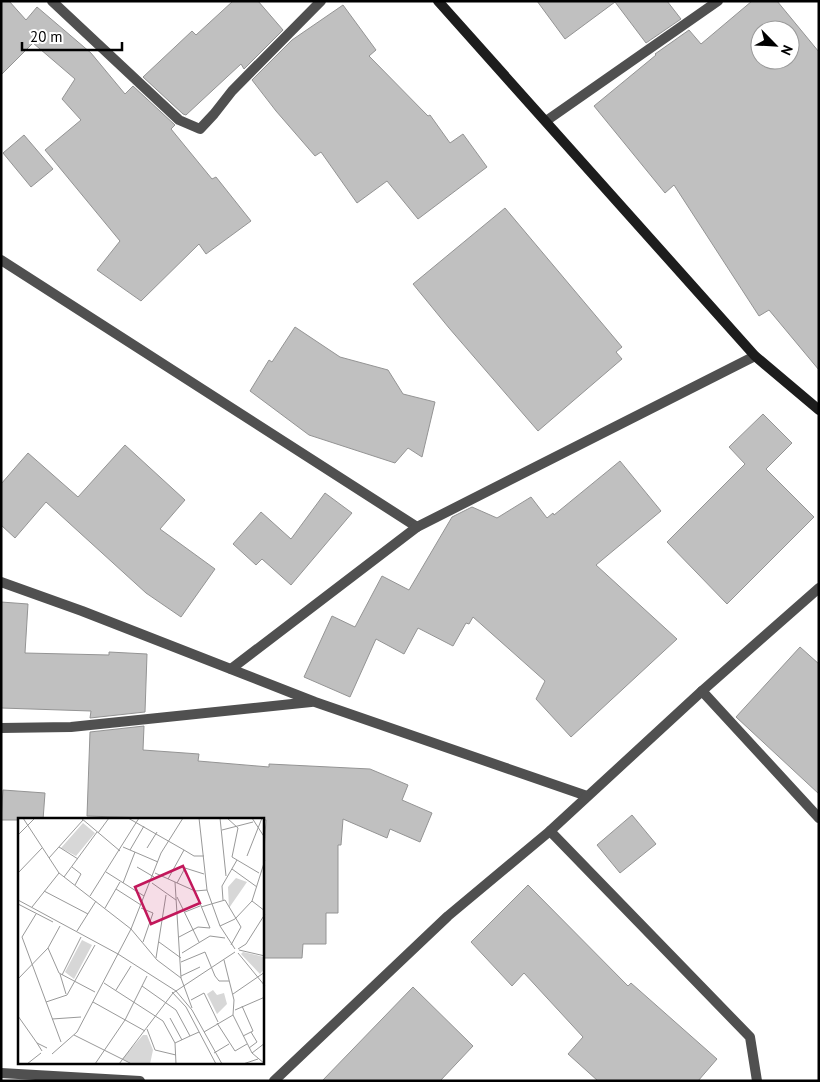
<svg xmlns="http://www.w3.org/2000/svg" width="820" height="1082" font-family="'PT Sans',sans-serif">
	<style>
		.building { fill: #c0c0c0; stroke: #949494; fill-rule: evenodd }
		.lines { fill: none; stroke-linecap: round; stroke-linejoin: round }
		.minor { stroke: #505050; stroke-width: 10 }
		.secondary { stroke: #1d1d1d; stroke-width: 10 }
		.inset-road { fill: none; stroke: #999; stroke-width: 1 }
		.view { fill: #c2185b; fill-opacity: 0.15; stroke: #c2185b; stroke-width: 2.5 }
		.inset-edge { fill: none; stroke: #000; stroke-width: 2.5 }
	</style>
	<rect width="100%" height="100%" fill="#fff"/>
	<g class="building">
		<polygon points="1,1 9,1 26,20 37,7 91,53 125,94 133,86 175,125 171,129 212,179 216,177 251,221 206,254 199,244 141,301 97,270 120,241 45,150 81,120 62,99 75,79 33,43 1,75"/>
		<polygon points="233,1 258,1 283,30 244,69 241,64 186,115 183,114 143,77 192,31 196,35"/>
		<polygon points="537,1 667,1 681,19 646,43 615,2 565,39"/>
		<path d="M752,1H777L819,52V370L769,310L759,316L674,185L665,193L594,106L656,55L655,54L689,30L701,44ZM760,30H790V60H760Z"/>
		<polygon points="343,5 376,50 369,56 428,116 430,115 450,143 463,134 487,167 418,219 387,181 357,203 321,152 315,156 276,111 252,80 292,40"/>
		<polygon points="24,135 53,169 31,187 3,153"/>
		<polygon points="505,208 622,347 616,352 622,359 538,431 449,328 413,284"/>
		<polygon points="295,327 340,357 388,370 403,394 435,402 422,457 408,448 395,463 309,435 250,391 269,360 272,362"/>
		<polygon points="763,414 792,443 766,469 814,517 727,604 667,542 745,464 729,447"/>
		<polygon points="125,445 185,500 160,529 215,569 181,617 146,593 46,502 15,538 1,525 1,484 28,453 78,497"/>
		<polygon points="620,461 661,511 596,565 677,639 571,737 536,699 545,681 473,617 469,624 466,623 453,646 418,628 404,654 376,639 350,697 304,677 332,616 355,627 382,576 409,590 452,517 472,507 497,518 531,497 547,518 553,513 554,515"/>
		<polygon points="325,493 352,513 291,585 262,559 256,565 233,544 261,512 291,539"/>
		<polygon points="1,602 28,604 25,653 109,655 109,652 147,654 145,712 90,718 91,711 1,708"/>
		<polygon points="800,647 819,664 819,794 736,717"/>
		<polygon points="144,726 143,750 199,754 198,761 269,767 269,764 370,769 408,785 402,800 432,813 420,842 390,829 387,838 343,819 341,845 338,845 338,913 326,913 326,944 303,944 302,958 262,958 262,881 266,820 146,820 146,818 87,816 90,732"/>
		<polygon points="3,790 45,793 43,820 1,820"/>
		<polygon points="632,815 656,844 620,873 597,845"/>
		<polygon points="528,885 628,986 631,983 717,1059 698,1081 598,1081 568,1054 583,1037 524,973 512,986 471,942"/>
		<polygon points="413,987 473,1046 440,1081 322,1081"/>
	</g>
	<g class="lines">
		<g class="minor">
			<polyline points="52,1 179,120 200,129 214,114 232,91 321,1"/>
			<polyline points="546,121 718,1"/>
			<polyline points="1,260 417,527"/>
			<polyline points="1,582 82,611 315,702 587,796"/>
			<polyline points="231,669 417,527 755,356"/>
			<polyline points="702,691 819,818"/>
			<polyline points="1,728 71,727 311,702"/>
			<polyline points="550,831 750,1037 757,1081"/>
			<polyline points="1,1073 140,1081"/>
			<polyline points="274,1081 448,916 550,831 702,691 819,588"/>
		</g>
		<polyline class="secondary" points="438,1 755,356 819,410"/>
	</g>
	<g transform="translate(18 818)">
		<rect width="246" height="246" fill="#fff"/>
		<path d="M65,5L77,15L58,38L43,30ZM218,60L229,64L211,90L210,69ZM64,122L74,127L56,161L47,154ZM225,134L246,139V151L242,156L223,136ZM195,172L199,177L206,175L209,186L199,196L189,176ZM125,217H129L135,232L132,246H116L104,241Z" fill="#d7d7d7"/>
		<path class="inset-road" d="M5,0L41,55L113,111L139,142L163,160L174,190M63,0L102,33M110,0L166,32L150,61M181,0L189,72L202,108L217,131M202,0L208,58M209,0L220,10L214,39L241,55M234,0L247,20M204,12L235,4M80,15L91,0M0,17L17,0M41,29L60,41M105,29L140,44M129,30L139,14M112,32L126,8M166,32L176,38H186M229,38L244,0M31,40L65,2M54,49L63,56L57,67M119,49L136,59M214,51L239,69M88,54L126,78M0,55L24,30M137,55L177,73L189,72M46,59L79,14M157,64L163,160M105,65L117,34M134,65L158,82M159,65L167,50L186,56M98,71L123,87M26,73L70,96M72,78L121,0M159,79L181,124M0,82L100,136L158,173L174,192L204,246M205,82L204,68L219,42M234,83L247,93M0,86L35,104M14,89L41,55M183,89L207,82L223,109L213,127M87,90L102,64M123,90L135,95L125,124M167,94L182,88M18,96L4,119L43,224M202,108L217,101L234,83L247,42M59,113L78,83M161,119L180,109L192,110L177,73M141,124L163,140M30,130L41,155L77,174M220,131L228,126L247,96M221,132L247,138M164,135L192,118L207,120M220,135L247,168M138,140L148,77M206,142L216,182L215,197L234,235L247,246M163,144L187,134L197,158L201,163H211M42,156L48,176M44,157L63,119M163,158L182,149M0,161L30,130L42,108M86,165L145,203L157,225L158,246M124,168L158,192L172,218L181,214M98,172L113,148M154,174L168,189L198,246M215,176L247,154M173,182L186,175L200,204M28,184L49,177L77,127M75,184L127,213M224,188L235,213L225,218M217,192L247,179M0,198L19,225M152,200L164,222M34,201L63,199M199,205L217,233L229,226M129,211L137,232L158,237M186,214L215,197M56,217L114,246M157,225L172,218M231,230L239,224L233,214M24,233L19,225L29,230M196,235L211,226M234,235L247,225M34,236L59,214L113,111L143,35L165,0M9,246L23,235M77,246L107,202L129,158M101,246L155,175L217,134M225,246L240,241"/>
		<path class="view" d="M165,48L182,85L133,106L117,69Z"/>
		<rect width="246" height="246" class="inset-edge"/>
	</g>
	<rect width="820" height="1082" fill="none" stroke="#000000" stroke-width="5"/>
	<g transform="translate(775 45) rotate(114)"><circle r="24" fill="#ffffff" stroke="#999999"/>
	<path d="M0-4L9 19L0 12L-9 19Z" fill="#000000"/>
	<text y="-8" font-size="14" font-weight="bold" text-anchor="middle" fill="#000000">N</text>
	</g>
	<path d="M22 42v8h100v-8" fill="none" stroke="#000000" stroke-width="2.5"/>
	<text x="30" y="42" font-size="15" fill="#000000" stroke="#ffffff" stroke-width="4" paint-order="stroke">20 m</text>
</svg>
